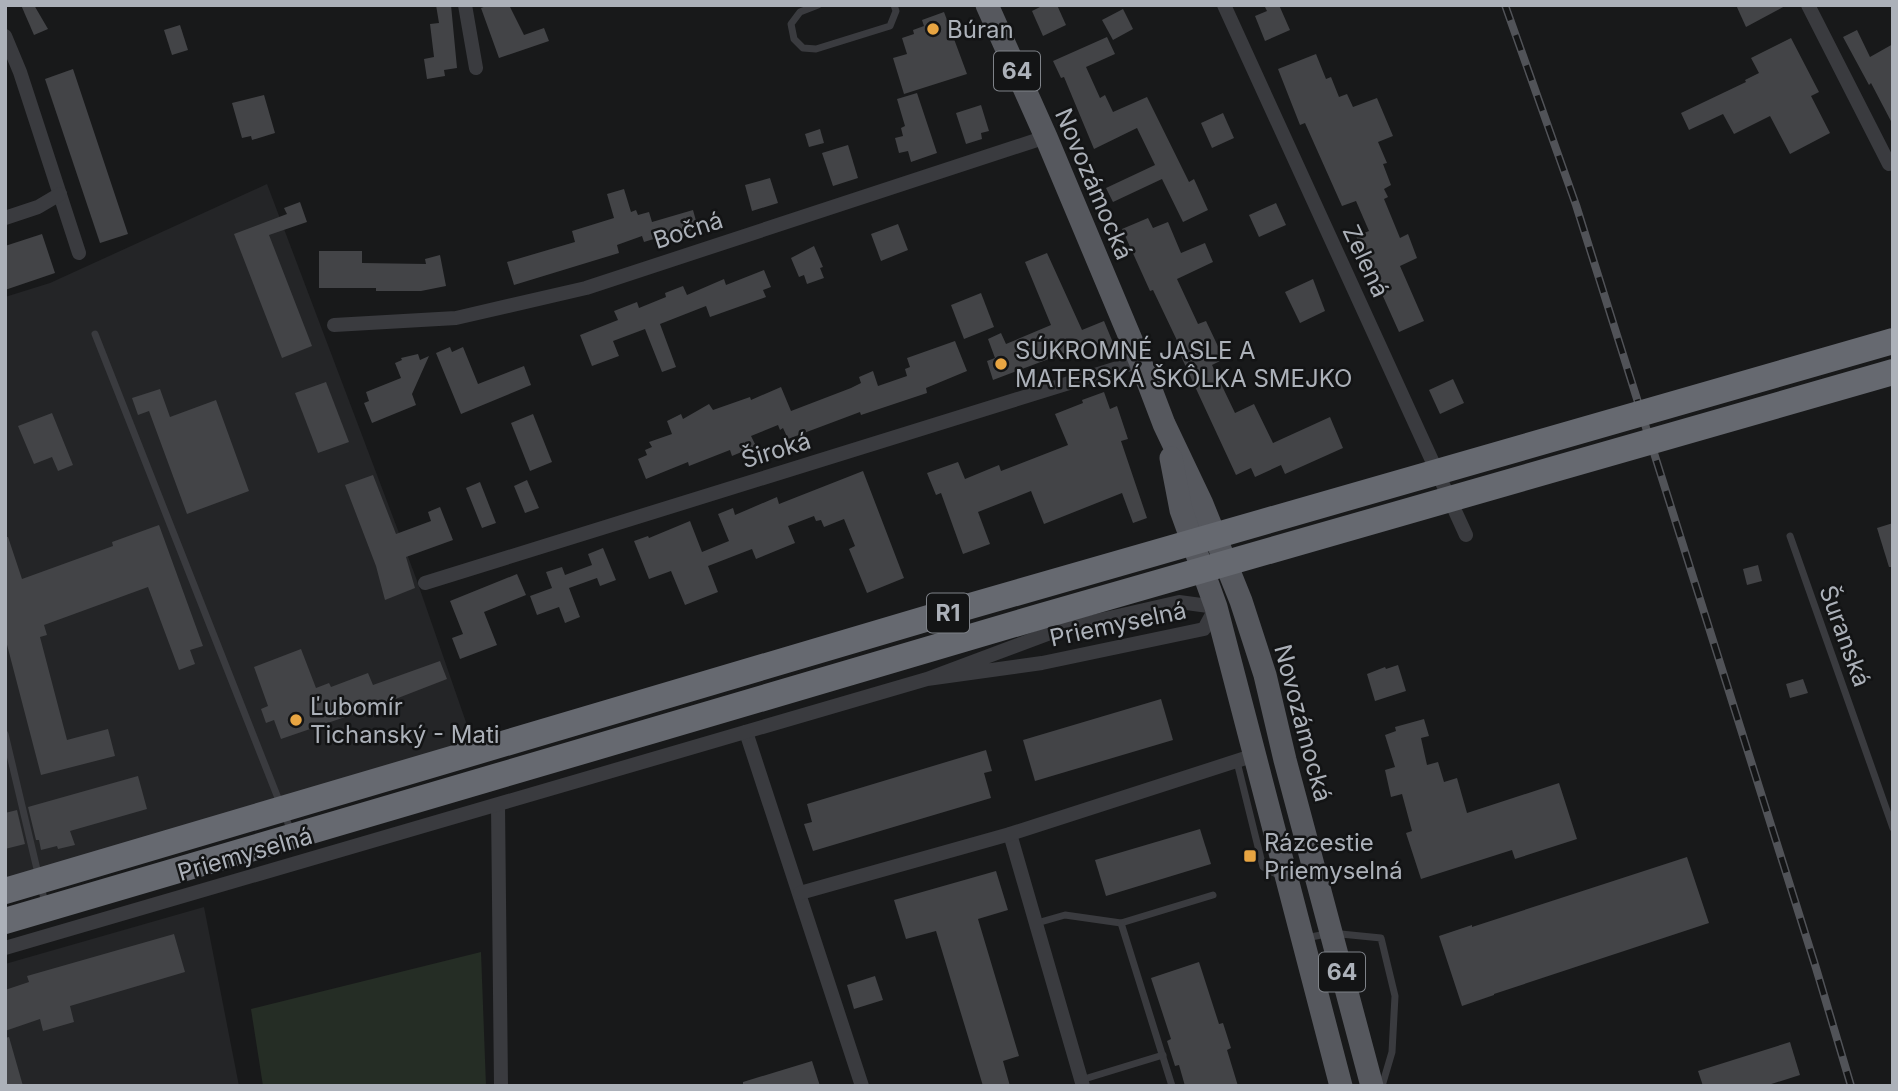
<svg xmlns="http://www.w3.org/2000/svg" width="1898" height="1091" font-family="Inter,sans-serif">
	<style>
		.built { fill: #242527 }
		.green { fill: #252d25 }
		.building { fill: #434447 }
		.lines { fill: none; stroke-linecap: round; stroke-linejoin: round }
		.lane { stroke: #3a3b3f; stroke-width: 7 }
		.street { stroke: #3a3b3f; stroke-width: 14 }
		.primary { stroke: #56585e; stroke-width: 23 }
		.rail-casing { stroke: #515358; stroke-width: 8 }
		.rail { stroke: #131415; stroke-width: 5; stroke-dasharray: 16; stroke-linecap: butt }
		.highway-bridge { stroke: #666970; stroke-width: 26 }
		.poi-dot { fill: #e8a542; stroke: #131415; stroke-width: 2.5 }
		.labels { text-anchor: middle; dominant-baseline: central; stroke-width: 5; stroke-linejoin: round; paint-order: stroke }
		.shield { fill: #131415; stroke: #7e8288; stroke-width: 2 }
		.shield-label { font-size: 23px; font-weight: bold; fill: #acb1b9 }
		.poi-label { font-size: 24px; fill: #acb1b9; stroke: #131415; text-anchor: start }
		.street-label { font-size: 24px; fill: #acb1b9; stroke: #131415 }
	</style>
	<rect width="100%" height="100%" fill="#18191a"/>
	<g class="built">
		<polygon points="267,184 416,578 476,751 5,891 5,297 50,283"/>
		<polygon points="204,907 239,1086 5,1086 5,964"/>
	</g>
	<polygon class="green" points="481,952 486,1086 263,1086 251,1009"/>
	<g class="building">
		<polygon points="21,5 34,5 48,29 34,35"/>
		<polygon points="436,5 451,5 457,68 444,70 445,76 427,79 424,59 434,57 430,24 439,23"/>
		<polygon points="489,5 509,5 524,35 544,28 549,41 499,58 481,8"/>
		<polygon points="1044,5 1057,5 1066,25 1043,36 1032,11"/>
		<polygon points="1264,5 1279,5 1290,30 1265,41 1255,16 1267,11"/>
		<polygon points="1736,5 1787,5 1746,27"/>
		<polygon points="1123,9 1133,29 1113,40 1102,20"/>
		<polygon points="944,12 967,74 904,94 893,58 907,54 902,38 914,34 913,30 924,26 922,20"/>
		<polygon points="180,25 188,50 172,55 164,30"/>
		<polygon points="1857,30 1870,57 1893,44 1893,125 1871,83 1869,85 1843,37"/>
		<polygon points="1107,37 1115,54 1086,67 1100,98 1105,95 1113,112 1147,97 1189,182 1194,179 1208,210 1183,222 1162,179 1113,202 1106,188 1155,165 1137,128 1094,149 1064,77 1061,78 1053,61"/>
		<polygon points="1791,38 1819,92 1811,96 1830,133 1790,154 1770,116 1734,134 1723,114 1689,130 1681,113 1746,82 1745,80 1759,73 1751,58"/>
		<polygon points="1316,54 1326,79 1331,77 1339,97 1347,94 1353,107 1377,98 1393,136 1378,142 1387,163 1383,164 1391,185 1384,189 1388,197 1384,199 1400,238 1408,234 1417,258 1400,266 1424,321 1399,332 1356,236 1369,231 1356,201 1342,206 1305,123 1300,125 1278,69"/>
		<polygon points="73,69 128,234 100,243 45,79"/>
		<polygon points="917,93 937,153 911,162 908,151 899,153 895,138 903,136 901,128 905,126 897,99"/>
		<polygon points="264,95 275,133 252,140 251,136 242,138 232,103"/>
		<polygon points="981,105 989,131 981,133 982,139 966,144 956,113"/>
		<polygon points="1223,113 1234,138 1212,148 1201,123"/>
		<polygon points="820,129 824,143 809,147 805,134"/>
		<polygon points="848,145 858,178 833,186 822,153"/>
		<polygon points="770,178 778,203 752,211 745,185"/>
		<polygon points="624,189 631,212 636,210 638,215 649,212 652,222 693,210 698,228 677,235 676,232 644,242 642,236 617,245 619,253 514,285 507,262 575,242 572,231 614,218 607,194"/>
		<polygon points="300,202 307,222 269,235 312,346 282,358 234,234 287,214 284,208"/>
		<polygon points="1276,203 1286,225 1259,237 1249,215"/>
		<polygon points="1148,218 1153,228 1168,222 1181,253 1205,243 1213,262 1177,279 1198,324 1206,321 1224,359 1212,365 1235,413 1254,404 1273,443 1330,417 1343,448 1285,474 1281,465 1255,477 1251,468 1236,475 1179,352 1182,351 1153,290 1150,291 1122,229"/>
		<polygon points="898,224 908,250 881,261 871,234"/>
		<polygon points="42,234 55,273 5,290 5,246"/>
		<polygon points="814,246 823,267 820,268 824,278 807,284 804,275 799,277 791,258"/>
		<polygon points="319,251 362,251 362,263 426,264 425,259 440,255 446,286 421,291 376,291 376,288 319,288"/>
		<polygon points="1047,253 1082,330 1104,321 1116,350 1099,357 1094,342 993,380 987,361 995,358 988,339 1001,333 1006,344 1051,325 1025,262"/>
		<polygon points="764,270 771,287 763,290 766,297 710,317 706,306 660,324 676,367 662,372 645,329 613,341 619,356 592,366 580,335 618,320 614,311 637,302 639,308 666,297 665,293 683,286 687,295 724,279 726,285"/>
		<polygon points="1313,279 1325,311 1300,323 1285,292"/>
		<polygon points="981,293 994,327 964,339 951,305"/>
		<polygon points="955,341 967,371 926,388 927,393 861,415 860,412 788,439 783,428 780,430 778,425 751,436 756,446 732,456 730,450 689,466 688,462 646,479 638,459 647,455 645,450 652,447 649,442 672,434 667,421 681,414 683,419 709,404 713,410 750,397 751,400 781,387 791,411 851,388 861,383 859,377 873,371 878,386 907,376 905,369 910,367 907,358"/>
		<polygon points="450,347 452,352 463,347 478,384 524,366 531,385 461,414 436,353"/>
		<polygon points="418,354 420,360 429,356 412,394 416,405 372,423 364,403 369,401 366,392 401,378 395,363 402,360 401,358"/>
		<polygon points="1453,379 1464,403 1440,414 1429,390"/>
		<polygon points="326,382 349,442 318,453 295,393"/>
		<polygon points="160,389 170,417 216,400 249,491 187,514 149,411 138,415 132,398"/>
		<polygon points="1104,392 1110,409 1117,406 1128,439 1121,441 1147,518 1133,523 1122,493 1044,524 1031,491 978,512 990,544 963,554 941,493 936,495 927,473 958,462 965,479 999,465 1001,471 1068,445 1055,414 1083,403 1082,400"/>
		<polygon points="52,413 73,465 58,471 52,457 34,464 18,426"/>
		<polygon points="533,414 552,462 530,471 511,423"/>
		<polygon points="863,471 904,578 867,593 849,549 855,546 844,519 824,527 821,520 816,521 814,516 788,526 795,543 756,559 752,549 708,566 718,592 685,605 671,571 649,579 634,541 648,536 649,538 690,521 702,552 729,541 718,514 733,508 735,515 777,497 779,504"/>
		<polygon points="373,475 396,534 431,521 428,512 440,507 453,540 406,557 415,588 385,600 376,566 345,485"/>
		<polygon points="527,480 539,508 525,513 514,486"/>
		<polygon points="480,482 496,523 482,528 466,488"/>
		<polygon points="1893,523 1893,567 1889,567 1877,528"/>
		<polygon points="159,525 203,646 190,650 195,664 179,670 148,587 44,625 47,635 40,637 67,740 108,729 115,756 41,775 5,637 5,537 8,537 22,579 113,546 112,542"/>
		<polygon points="603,548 616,580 600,586 597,578 569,588 580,617 565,623 559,607 537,615 530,596 552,588 546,572 562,567 565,575 592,565 588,554"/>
		<polygon points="1758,565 1762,581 1747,585 1743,569"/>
		<polygon points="517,574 526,595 484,612 497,645 460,659 452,638 463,634 450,601"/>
		<polygon points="301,649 316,688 329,683 331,687 368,673 373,685 440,661 447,679 380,705 281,739 274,720 266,723 261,709 268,706 254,667"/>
		<polygon points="1398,665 1406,691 1375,701 1367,674 1385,667 1386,669"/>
		<polygon points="1803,679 1808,693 1790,698 1786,684"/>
		<polygon points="1161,699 1173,740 1035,781 1023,740"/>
		<polygon points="1424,719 1429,736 1421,738 1427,765 1438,762 1444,782 1457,778 1467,813 1559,783 1577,839 1515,859 1512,850 1421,879 1406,833 1412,831 1402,794 1391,797 1385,770 1395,767 1385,735 1396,731 1395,727"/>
		<polygon points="986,750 992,771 984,773 991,798 813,851 804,824 812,822 807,804"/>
		<polygon points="138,776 147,809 70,831 75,845 58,849 57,846 41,850 39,840 36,840 28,807"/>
		<polygon points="17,810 25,844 5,849 5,813"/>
		<polygon points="1200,829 1211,864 1106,896 1095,860"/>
		<polygon points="1687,857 1709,923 1494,994 1494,995 1462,1006 1439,936 1472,925 1472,927"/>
		<polygon points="996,871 1008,910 978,919 1019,1056 1003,1061 1010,1086 983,1086 936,931 906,939 894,900"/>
		<polygon points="174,934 185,972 70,1006 74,1022 43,1031 40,1019 5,1031 5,990 29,982 27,976"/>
		<polygon points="1199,962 1219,1024 1223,1023 1231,1048 1227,1050 1238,1086 1185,1086 1179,1065 1175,1066 1167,1041 1171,1039 1151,978"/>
		<polygon points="875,976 883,1000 854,1009 847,985"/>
		<polygon points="9,1037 23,1086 5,1086 5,1038"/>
		<polygon points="1790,1042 1800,1075 1765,1086 1703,1086 1698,1071"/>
		<polygon points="812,1061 820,1086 743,1086 743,1082"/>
	</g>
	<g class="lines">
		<g class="lane">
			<polyline points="818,5 800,12 791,24 794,39 803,48 816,49 890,26 896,11 894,5"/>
			<polyline points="95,334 291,831"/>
			<polyline points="1790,536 1893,828"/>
			<polyline points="5,734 45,903"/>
			<polyline points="1237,762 1263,867 1280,876"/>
			<polyline points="1037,923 1065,915 1121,923 1213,895"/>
			<polyline points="1121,923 1172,1086"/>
			<polyline points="1306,938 1331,933 1381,938 1395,996 1392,1052 1382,1086"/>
			<polyline points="1081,1080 1163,1055"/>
		</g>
		<g class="street">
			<polyline points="465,5 476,68"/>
			<polyline points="1224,5 1466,535"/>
			<polyline points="1808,5 1889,164"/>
			<polyline points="5,36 20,72 79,253"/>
			<polyline points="5,218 38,207 60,194"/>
			<polyline points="334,325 456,318 586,288 1046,137"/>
			<polyline points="425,583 1140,361"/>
			<polyline points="746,732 862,1086"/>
			<polyline points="498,805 501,1086"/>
			<polyline points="1010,834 1083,1086"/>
			<polyline points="800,893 1010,834 1255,755"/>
			<polyline points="5,948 927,679 1061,629 1179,602 1216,607 1204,629 1042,663 927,679"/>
		</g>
		<g class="primary">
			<polyline points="987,5 1046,137 1140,361 1164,424 1202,504 1241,601 1265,675 1285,760 1372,1086"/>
			<polyline points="1171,458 1181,510 1216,607 1341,1086"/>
		</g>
		<g class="rail-casing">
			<polyline id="rail" points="1505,5 1576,205 1816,968 1851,1086"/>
		</g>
		<use href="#rail" class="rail"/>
		<g class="highway-bridge">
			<polyline points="5,891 932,617 1893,341"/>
			<polyline points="5,921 1042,616 1893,372"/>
		</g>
	</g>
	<g class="poi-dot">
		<circle cx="933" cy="29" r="7"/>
		<circle cx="1001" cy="364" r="7"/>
		<circle cx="296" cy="720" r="7"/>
		<rect x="1243" y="849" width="14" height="14" rx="3.5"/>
	</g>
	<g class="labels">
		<g class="shield">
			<rect x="994" y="51.5" width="46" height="39" rx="5"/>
			<rect x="927" y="593.5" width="42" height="39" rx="5"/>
			<rect x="1319" y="952.5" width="46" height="39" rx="5"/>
		</g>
		<g class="shield-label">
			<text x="1017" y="71">64</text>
			<text x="948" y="613">R1</text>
			<text x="1342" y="972">64</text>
		</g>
		<g class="poi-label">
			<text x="947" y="29">Búran</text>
			<text x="1015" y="350">SÚKROMNÉ JASLE A<tspan x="1015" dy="28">MATERSKÁ ŠKÔLKA SMEJKO</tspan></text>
			<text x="310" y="706">Ľubomír<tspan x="310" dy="28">Tichanský - Mati</tspan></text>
			<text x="1264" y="842">Rázcestie<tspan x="1264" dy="28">Priemyselná</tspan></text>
		</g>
		<g class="street-label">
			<text transform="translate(1094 184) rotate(67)">Novozámocká</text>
			<text transform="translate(688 230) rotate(-18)">Bočná</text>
			<text transform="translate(1366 261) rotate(65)">Zelená</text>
			<text transform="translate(776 450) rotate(-17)">Široká</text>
			<text transform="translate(1118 624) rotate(-12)">Priemyselná</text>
			<text transform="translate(1845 636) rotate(70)">Šuranská</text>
			<text transform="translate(1303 723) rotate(75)">Novozámocká</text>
			<text transform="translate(245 854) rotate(-16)">Priemyselná</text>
		</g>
	</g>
	<rect width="1898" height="1091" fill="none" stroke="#acb1b9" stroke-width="14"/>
</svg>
